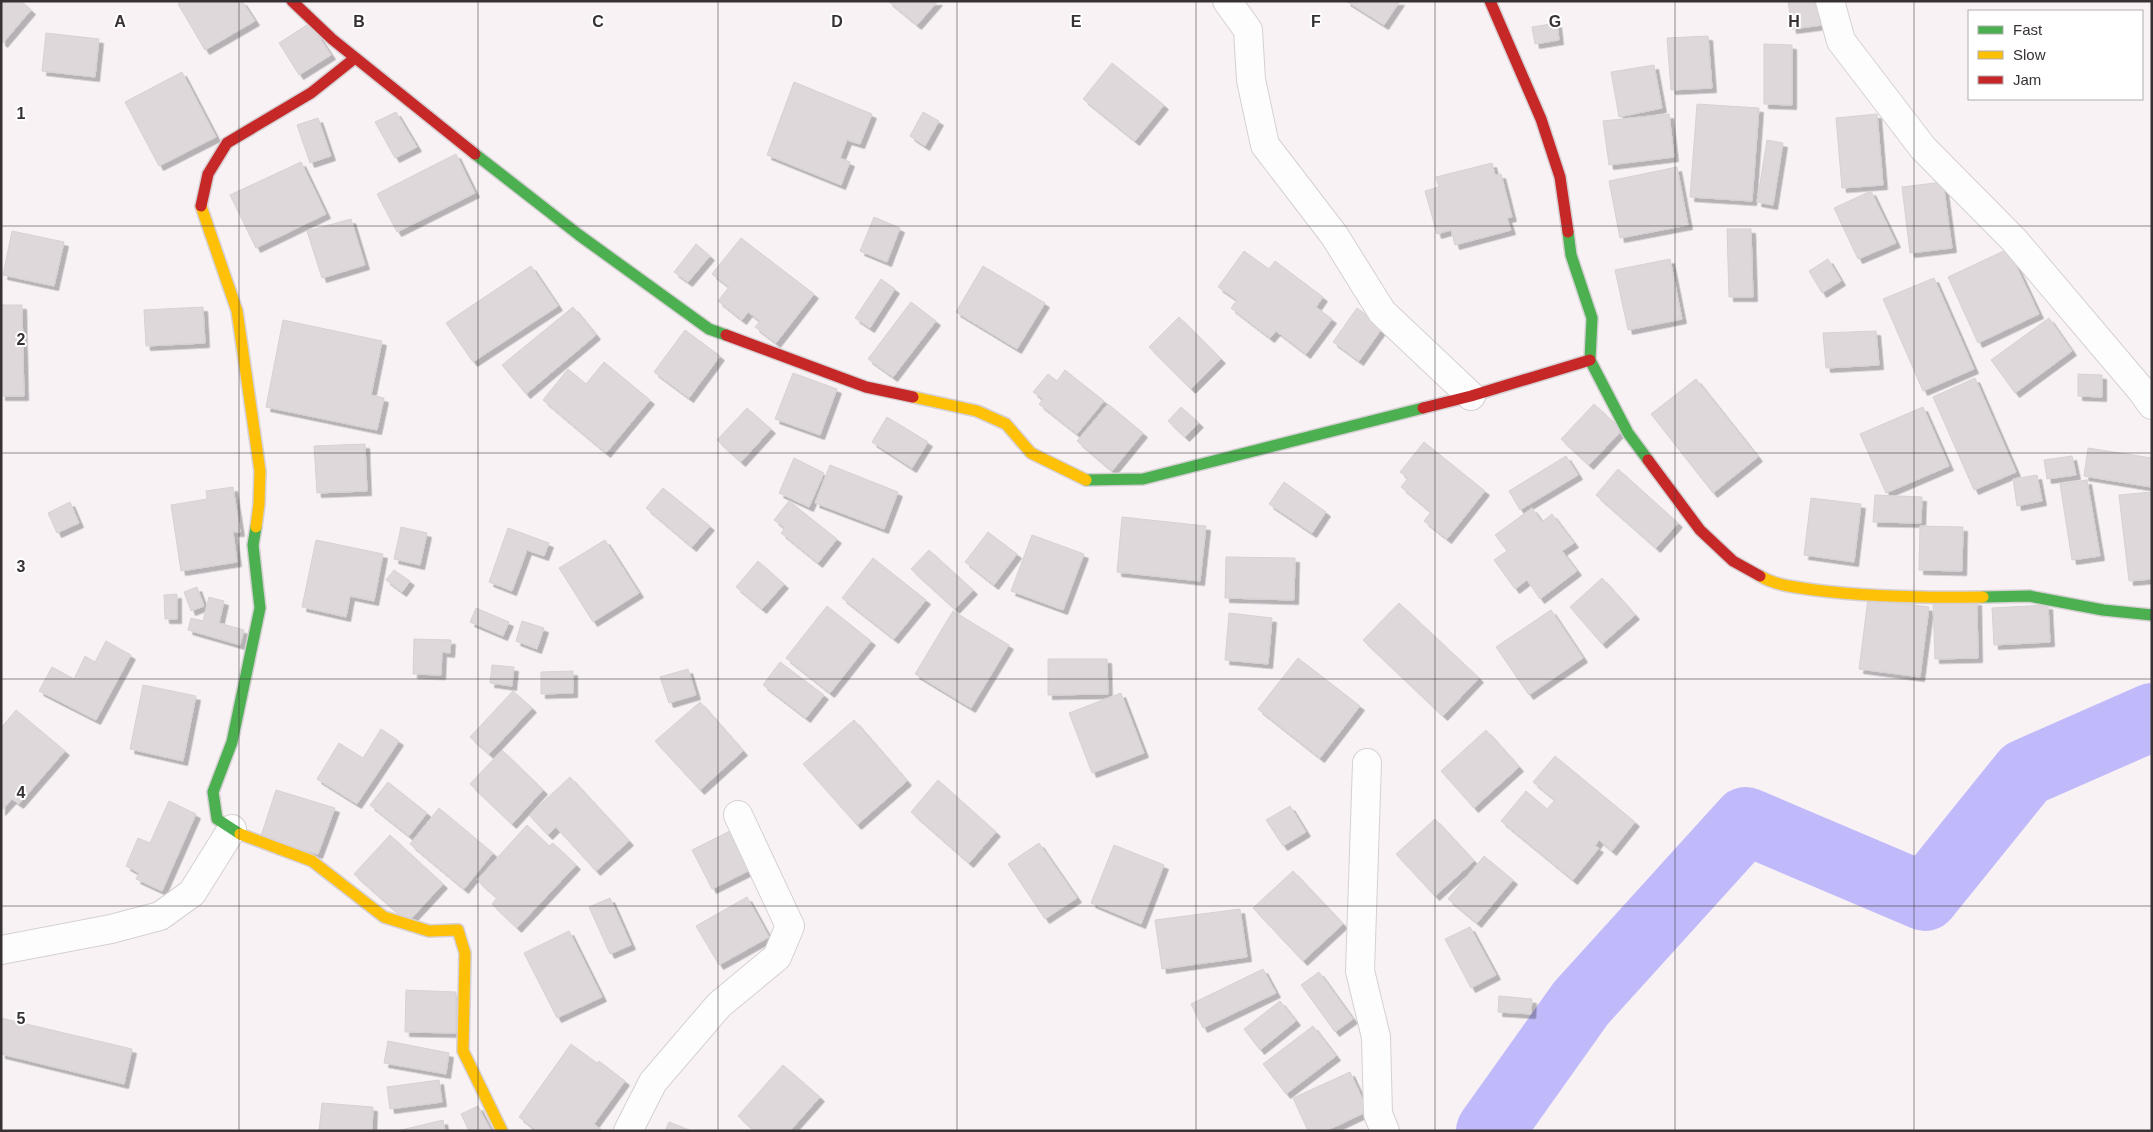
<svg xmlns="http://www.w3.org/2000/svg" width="2153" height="1132" font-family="Arial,sans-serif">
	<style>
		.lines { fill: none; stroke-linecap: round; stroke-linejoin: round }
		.river { stroke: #c0bafa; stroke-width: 68 }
		.building { fill: #ded8da; stroke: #d7d1d3; filter: url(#shadow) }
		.street-casing { stroke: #d5d0d3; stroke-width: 30 }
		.fast-casing { stroke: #d5d0d3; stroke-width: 14 }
		.slow-casing { stroke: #d5d0d3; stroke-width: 14 }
		.jam-casing { stroke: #d5d0d3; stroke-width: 14 }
		.street { stroke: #fefdfe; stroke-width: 28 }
		.fast { stroke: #4caf50; stroke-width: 11 }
		.slow { stroke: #ffc107; stroke-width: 11 }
		.jam { stroke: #c62828; stroke-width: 11 }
		.grid { fill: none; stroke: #373134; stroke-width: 1; stroke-opacity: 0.55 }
		.grid-label { font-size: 16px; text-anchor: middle; font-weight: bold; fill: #373134; stroke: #fff; stroke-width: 4; stroke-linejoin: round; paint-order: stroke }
	</style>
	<defs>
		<filter id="shadow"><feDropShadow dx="4.5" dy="4.5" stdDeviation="0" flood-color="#0004"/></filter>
	</defs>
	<rect width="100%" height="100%" fill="#f8f2f5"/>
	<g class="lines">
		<polyline class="river" points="1490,1131 1581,1003 1746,821 1925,897 2025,773 2152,717"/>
	</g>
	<g class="building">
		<polygon points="1,1 21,1 31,10 3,43 1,41"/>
		<polygon points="181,1 242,1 255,21 205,50 178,4"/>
		<polygon points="888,1 938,1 917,25"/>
		<polygon points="1346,1 1400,1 1384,25"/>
		<polygon points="1788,1 1827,1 1830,24 1792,29"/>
		<polygon points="310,23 331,55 299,75 279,43"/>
		<polygon points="1557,23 1559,40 1535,44 1532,27"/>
		<polygon points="46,33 99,39 95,77 42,71"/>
		<polygon points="1708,36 1712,88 1671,90 1667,38"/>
		<polygon points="1764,44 1792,45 1792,105 1764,104"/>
		<polygon points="1112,63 1164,105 1135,141 1083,99"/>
		<polygon points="1654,65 1662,108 1619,117 1611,72"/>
		<polygon points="182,72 216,137 159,166 125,102"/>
		<polygon points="794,82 872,114 860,144 847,140 840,158 850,162 841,185 767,155"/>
		<polygon points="1697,104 1759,108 1752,201 1690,197"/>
		<polygon points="396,112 417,147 395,158 375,122"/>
		<polygon points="923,112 939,121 925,146 910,136"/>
		<polygon points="1669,114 1674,157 1609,165 1603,121"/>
		<polygon points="1877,114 1883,185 1842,188 1836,118"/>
		<polygon points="318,118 331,156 310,163 297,125"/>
		<polygon points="1767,140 1783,143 1773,205 1757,202"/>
		<polygon points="456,154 475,193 397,232 377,194"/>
		<polygon points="301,162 326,214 256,248 230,195"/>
		<polygon points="1492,163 1495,175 1501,174 1512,217 1507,218 1511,230 1455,245 1451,230 1437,234 1425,191 1439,187 1436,177"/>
		<polygon points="1677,167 1688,225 1620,238 1609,181"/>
		<polygon points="1943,182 1952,248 1910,253 1902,187"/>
		<polygon points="1871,191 1896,243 1858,259 1834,208"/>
		<polygon points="874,217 900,228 887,262 860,251"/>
		<polygon points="351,219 365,265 322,278 307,231"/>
		<polygon points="1727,229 1751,229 1753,297 1729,297"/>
		<polygon points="12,231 64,242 54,286 3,275"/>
		<polygon points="741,238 814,294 776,343 755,327 760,321 748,312 742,320 718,301 729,287 712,274"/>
		<polygon points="696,244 710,256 688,282 674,272"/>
		<polygon points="2008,249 2039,314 1978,343 1948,277"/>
		<polygon points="1244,251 1269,269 1275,261 1323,297 1316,307 1332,319 1306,354 1276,331 1270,338 1231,308 1237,300 1218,287"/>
		<polygon points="1670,259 1682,319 1628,330 1615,270"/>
		<polygon points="1828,259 1841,281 1822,293 1809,271"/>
		<polygon points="531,266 558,306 473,362 446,323"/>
		<polygon points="983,266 1045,303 1017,349 956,312"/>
		<polygon points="1934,278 1974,369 1923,391 1883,299"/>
		<polygon points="881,279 895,289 870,328 855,318"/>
		<polygon points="911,302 936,321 893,377 868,359"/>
		<polygon points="1,305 22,305 24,396 1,396"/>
		<polygon points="203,307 205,343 146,346 144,310"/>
		<polygon points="573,307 596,335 526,394 502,365"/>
		<polygon points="1357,308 1383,327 1359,361 1333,342"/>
		<polygon points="1179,317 1221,359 1191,389 1149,347"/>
		<polygon points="2049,318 2072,351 2015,393 1991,360"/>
		<polygon points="283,320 382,341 371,395 384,398 377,430 266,407"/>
		<polygon points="685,330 720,356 689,398 654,372"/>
		<polygon points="1876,331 1879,365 1826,368 1823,333"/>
		<polygon points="604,362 650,400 606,453 543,400 568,369 586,384"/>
		<polygon points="1065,370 1104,401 1077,434 1039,404 1043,399 1033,392 1048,374 1057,381"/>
		<polygon points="793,373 837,389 820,435 775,419"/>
		<polygon points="2078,374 2102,375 2102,397 2078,396"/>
		<polygon points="1975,378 2016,472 1974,490 1933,397"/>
		<polygon points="1696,379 1758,457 1713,493 1651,414"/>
		<polygon points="1108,404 1143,433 1112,471 1077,441"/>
		<polygon points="1594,404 1622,430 1589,465 1561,439"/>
		<polygon points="1181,407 1199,423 1185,437 1168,421"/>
		<polygon points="1923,407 1949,466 1886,493 1860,434"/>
		<polygon points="747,408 771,429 741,462 717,440"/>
		<polygon points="887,417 928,442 912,468 872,442"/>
		<polygon points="1424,442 1485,491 1447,539 1424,521 1431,512 1401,487 1408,478 1400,472"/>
		<polygon points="365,444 367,491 317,493 314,446"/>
		<polygon points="2088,448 2152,458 2151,487 2084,476"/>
		<polygon points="1566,456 1578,475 1520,510 1509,491"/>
		<polygon points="2072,456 2076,475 2047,479 2044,460"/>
		<polygon points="794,458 824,473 809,507 779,493"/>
		<polygon points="830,465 898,492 884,529 815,503"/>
		<polygon points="1618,469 1678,523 1656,548 1596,495"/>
		<polygon points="2037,475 2042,501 2017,506 2013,479"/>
		<polygon points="2087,480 2100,556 2072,560 2060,484"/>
		<polygon points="1284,482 1326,512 1312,533 1269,504"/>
		<polygon points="233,487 240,532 233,532 237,562 181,571 171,505 207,499 206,491"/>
		<polygon points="663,488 710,526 692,547 646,508"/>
		<polygon points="2152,492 2152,579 2129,581 2119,495"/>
		<polygon points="1875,495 1922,497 1921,523 1873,522"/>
		<polygon points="1811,498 1861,504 1854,562 1804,555"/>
		<polygon points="789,501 837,539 818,563 781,533 785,528 774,520"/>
		<polygon points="70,502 79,523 57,533 48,513"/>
		<polygon points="1532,508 1542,522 1552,514 1574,543 1562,551 1577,571 1540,599 1527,580 1515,589 1494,560 1507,551 1495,535"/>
		<polygon points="1122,517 1206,526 1200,581 1117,572"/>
		<polygon points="1920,526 1963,527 1962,571 1919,570"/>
		<polygon points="401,527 427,533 420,565 394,559"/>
		<polygon points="508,528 549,543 544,556 527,550 512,591 489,582"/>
		<polygon points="988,532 1017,554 994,585 965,562"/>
		<polygon points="1032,535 1084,554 1063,610 1011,591"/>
		<polygon points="316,540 383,554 374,601 350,596 346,617 302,607"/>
		<polygon points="605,540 639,593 593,622 559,568"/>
		<polygon points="929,550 973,590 955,609 911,569"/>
		<polygon points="1226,557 1295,558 1294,600 1225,598"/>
		<polygon points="873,558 926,600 894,639 842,598"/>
		<polygon points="758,561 784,584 762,609 736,587"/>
		<polygon points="394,570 410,581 402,592 386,580"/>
		<polygon points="1602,578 1635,615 1602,644 1570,607"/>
		<polygon points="197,587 204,606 191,611 184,592"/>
		<polygon points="177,594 177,619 165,619 164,595"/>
		<polygon points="209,597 224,601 219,623 244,630 240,645 188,630 191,618 203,621"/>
		<polygon points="1868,599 1929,607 1920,677 1859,669"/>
		<polygon points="1977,601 1978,658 1935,659 1933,602"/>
		<polygon points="1399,603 1479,678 1443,716 1363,640"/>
		<polygon points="2048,605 2050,642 1994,645 1992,608"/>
		<polygon points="827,606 871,641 830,693 786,658"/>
		<polygon points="476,608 509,622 503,636 470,622"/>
		<polygon points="1551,610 1583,658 1529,695 1496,647"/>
		<polygon points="953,611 1009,645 971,708 915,674"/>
		<polygon points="1229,613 1272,618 1268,664 1225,660"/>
		<polygon points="522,621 544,628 537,649 516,641"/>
		<polygon points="414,639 451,640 450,653 442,652 441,675 413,674"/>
		<polygon points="106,641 131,655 96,720 39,691 52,667 74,679 85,656 95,662"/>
		<polygon points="1298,658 1360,706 1320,758 1258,709"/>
		<polygon points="1048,659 1107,659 1108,694 1048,695"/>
		<polygon points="780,662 824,695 806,718 763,685"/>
		<polygon points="492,665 514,667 512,686 490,683"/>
		<polygon points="688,669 696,695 669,703 660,677"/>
		<polygon points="573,671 573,693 541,694 541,672"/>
		<polygon points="143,685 196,696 183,761 130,749"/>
		<polygon points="513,691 532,708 489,754 470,737"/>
		<polygon points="1121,693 1144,753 1092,773 1069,713"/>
		<polygon points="700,702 743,751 700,790 655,741"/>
		<polygon points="16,710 65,751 19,804 12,799 1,811 1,728"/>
		<polygon points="854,720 907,781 857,825 803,764"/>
		<polygon points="381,729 399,741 357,804 317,779 339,743 363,758"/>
		<polygon points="1486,730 1519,767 1474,808 1441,771"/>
		<polygon points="502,750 543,790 512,824 470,784"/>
		<polygon points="1555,756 1635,822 1612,851 1599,840 1595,846 1599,848 1573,880 1501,821 1526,791 1547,809 1555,800 1533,782"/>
		<polygon points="570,777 629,841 596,871 556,827 548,835 529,815"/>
		<polygon points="938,780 996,832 969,863 911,812"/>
		<polygon points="388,782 427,813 409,836 370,805"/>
		<polygon points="276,790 335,808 318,854 260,839"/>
		<polygon points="169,801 196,814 162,891 136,879 139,873 126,866 138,838 150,843"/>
		<polygon points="1290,806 1306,832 1283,846 1266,820"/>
		<polygon points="439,808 493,853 464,889 410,844"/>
		<polygon points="1435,819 1474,861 1435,896 1396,854"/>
		<polygon points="527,825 549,846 553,843 576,865 517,928 492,904 497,898 477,880"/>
		<polygon points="730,831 750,870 712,889 692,850"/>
		<polygon points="390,835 443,884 408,922 354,874"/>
		<polygon points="1039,843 1077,898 1045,919 1008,864"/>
		<polygon points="1114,845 1164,865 1141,924 1091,903"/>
		<polygon points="1484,856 1513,880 1477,923 1448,899"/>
		<polygon points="1293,871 1343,924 1303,961 1253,908"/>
		<polygon points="747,897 769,937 719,965 696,926"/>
		<polygon points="610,898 631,945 610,954 589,907"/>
		<polygon points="1240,909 1247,957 1162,969 1155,920"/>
		<polygon points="1470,927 1496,975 1471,988 1445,939"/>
		<polygon points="569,931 602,997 557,1018 524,953"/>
		<polygon points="1263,969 1276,993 1203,1028 1191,1004"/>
		<polygon points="1319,972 1353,1019 1335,1032 1301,985"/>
		<polygon points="406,990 456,992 456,1033 405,1032"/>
		<polygon points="1499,996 1532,999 1531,1014 1498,1012"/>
		<polygon points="1280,1001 1296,1021 1260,1050 1244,1029"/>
		<polygon points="1,1018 132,1049 124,1084 1,1054"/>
		<polygon points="1313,1026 1336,1056 1286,1094 1263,1064"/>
		<polygon points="388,1041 449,1053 446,1074 384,1063"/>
		<polygon points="571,1044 597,1063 599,1061 625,1081 594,1124 603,1131 537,1131 519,1117"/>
		<polygon points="783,1065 820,1097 790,1131 755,1131 738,1116"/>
		<polygon points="1350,1072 1368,1111 1326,1131 1308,1131 1293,1098"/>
		<polygon points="439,1080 442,1102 390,1109 387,1087"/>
		<polygon points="322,1103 373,1107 372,1131 319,1131"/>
		<polygon points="478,1106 491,1131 469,1131 461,1114"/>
		<polygon points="443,1120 445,1131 397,1131"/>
		<polygon points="669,1122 692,1131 665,1131"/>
	</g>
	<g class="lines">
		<g class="street-casing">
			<g id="street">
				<polyline points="1227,1 1248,30 1251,80 1265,145 1334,235 1382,312 1471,396"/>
				<polyline points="1830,1 1841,41 1923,148 2014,240 2142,391 2152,405"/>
				<polyline points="1367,763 1360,971 1376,1037 1378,1114 1385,1131"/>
				<polyline points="1,950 111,929 160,916 192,893 232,829"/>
				<polyline points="628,1131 653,1082 719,1005 777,957 790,926 738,815"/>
			</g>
		</g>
		<g class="fast-casing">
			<g id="fast">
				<polyline points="475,154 579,235 709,329 726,335"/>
				<polyline points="1568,232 1571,255 1592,318 1590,360 1628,433 1648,460"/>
				<polyline points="1086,480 1143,479 1423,408"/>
				<polyline points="1983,597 2029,596 2103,610 2152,615"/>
				<polyline points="240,834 217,819 213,792 232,742 260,608 253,545 256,527"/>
			</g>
		</g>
		<g class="slow-casing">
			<g id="slow">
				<polyline points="201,206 237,311 260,471 259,504 256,527"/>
				<polyline points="913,397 977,411 1006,424 1031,453 1086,480"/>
				<path d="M1760,576C1777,586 1795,587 1815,590C1871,597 1927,598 1983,597"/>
				<polyline points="240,834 312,861 384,917 429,931 458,930 465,953 463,1051 502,1131"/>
			</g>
		</g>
		<g class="jam-casing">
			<g id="jam">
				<polyline points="292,1 332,39 475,154"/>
				<polyline points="1490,1 1541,119 1560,177 1568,232"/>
				<polyline points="201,206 208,174 227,143 311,93 355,58"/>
				<polyline points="726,335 866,387 913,397"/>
				<polyline points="1423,408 1471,396 1590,360"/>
				<polyline points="1648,460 1700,530 1733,561 1760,576"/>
			</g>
		</g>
		<use href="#street" class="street"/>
		<use href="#fast" class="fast"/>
		<use href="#slow" class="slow"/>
		<use href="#jam" class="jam"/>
	</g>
	<path class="grid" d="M239,1V1131M478,1V1131M718,1V1131M957,1V1131M1196,1V1131M1435,1V1131M1675,1V1131M1914,1V1131M1,226H2152M1,453H2152M1,679H2152M1,906H2152"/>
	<g class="grid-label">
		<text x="120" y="27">A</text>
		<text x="359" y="27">B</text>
		<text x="598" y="27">C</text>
		<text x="837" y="27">D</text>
		<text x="1076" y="27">E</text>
		<text x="1316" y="27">F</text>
		<text x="1555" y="27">G</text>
		<text x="1794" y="27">H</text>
		<text x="21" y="119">1</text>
		<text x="21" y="345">2</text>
		<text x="21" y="572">3</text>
		<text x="21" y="798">4</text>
		<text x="21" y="1024">5</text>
	</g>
	<rect width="2153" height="1132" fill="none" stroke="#373134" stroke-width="5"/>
	<rect x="1968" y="10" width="175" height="90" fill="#ffffff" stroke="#afadae"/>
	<rect x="1978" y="26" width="25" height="8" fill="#4caf50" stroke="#afadae"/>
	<text x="2013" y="35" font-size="15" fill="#373134">Fast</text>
	<rect x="1978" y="51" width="25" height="8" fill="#ffc107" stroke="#afadae"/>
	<text x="2013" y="60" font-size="15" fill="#373134">Slow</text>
	<rect x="1978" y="76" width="25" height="8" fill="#c62828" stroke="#afadae"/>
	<text x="2013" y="85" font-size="15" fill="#373134">Jam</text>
</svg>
